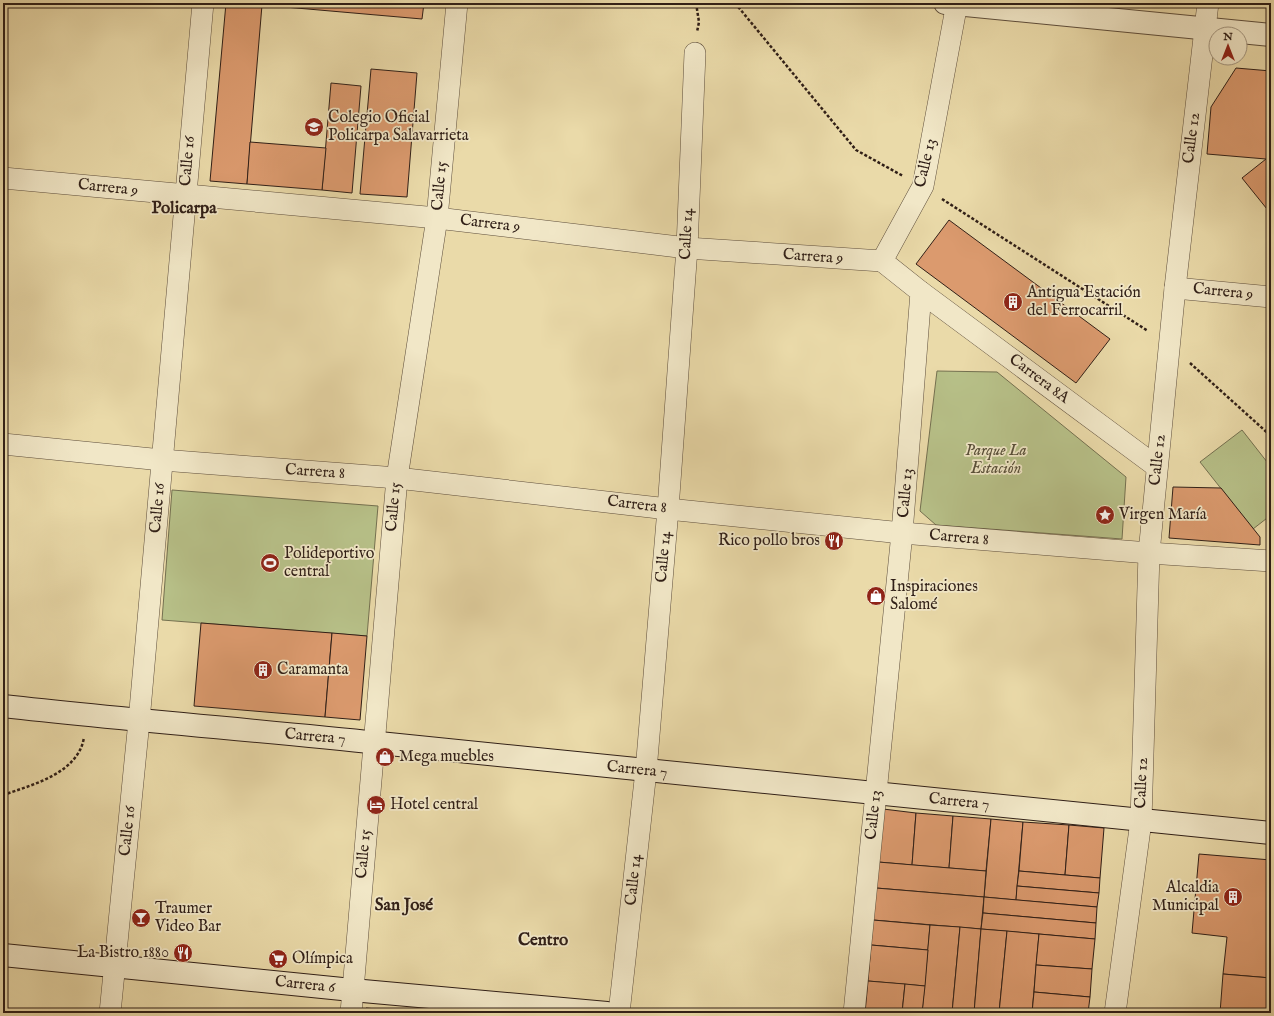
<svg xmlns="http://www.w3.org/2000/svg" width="1274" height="1016" font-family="'IM FELL English',serif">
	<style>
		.green { fill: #b7c088; stroke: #747050 }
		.building { fill: #db9a6e; stroke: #301f17 }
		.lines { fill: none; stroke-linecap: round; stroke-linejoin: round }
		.minor-casing { stroke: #5e4e3c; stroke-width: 22 }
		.tertiary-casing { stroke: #5e4e3c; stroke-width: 24 }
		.secondary-casing { stroke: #301f17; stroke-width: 24 }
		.path { stroke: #301f17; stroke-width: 2.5; stroke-dasharray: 3 2; stroke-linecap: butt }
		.minor { stroke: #f1e7c7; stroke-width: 21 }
		.tertiary { stroke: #f1e7c7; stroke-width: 22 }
		.secondary { stroke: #f1e7c7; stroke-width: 22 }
		.labels { text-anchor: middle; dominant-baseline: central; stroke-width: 3.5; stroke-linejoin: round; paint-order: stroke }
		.poi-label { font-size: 16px; fill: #301f17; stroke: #f1e7c7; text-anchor: start }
		.street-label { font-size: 16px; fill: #301f17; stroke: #f1e7c7 }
		.park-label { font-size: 16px; font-style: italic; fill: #584f39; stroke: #f1e7c7 }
		.neighbourhood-label { font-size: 17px; font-weight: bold; fill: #301f17; stroke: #f1e7c7 }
	</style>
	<rect width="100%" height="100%" fill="#eadaa9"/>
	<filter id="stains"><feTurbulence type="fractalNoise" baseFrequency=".005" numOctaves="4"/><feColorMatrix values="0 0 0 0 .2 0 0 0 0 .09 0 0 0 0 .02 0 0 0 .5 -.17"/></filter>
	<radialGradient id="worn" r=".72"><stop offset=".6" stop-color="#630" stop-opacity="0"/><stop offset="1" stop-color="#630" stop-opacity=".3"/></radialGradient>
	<g class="green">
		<polygon points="937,371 997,372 1126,477 1122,539 936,525 920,511"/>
		<polygon points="1242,430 1271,467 1271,515 1253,529 1200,462"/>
		<polygon points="172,490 378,506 367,636 162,620"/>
	</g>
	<g class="building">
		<polygon points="226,3 262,5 247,184 210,181"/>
		<polygon points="239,3 424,3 422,19"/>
		<polygon points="1236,68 1271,71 1271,214 1242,178 1266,159 1207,154 1211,107"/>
		<polygon points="371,69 417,73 407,197 360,194"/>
		<polygon points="331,83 361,86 352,193 322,190"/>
		<polygon points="250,142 326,148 322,190 247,184"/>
		<polygon points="949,220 1110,339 1076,383 916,264"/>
		<polygon points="1173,487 1221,488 1260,537 1260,545 1169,538"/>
		<polygon points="201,623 332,633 325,717 194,706"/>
		<polygon points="332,633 367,636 360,720 325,717"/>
		<polygon points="883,809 916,813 912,865 878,862"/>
		<polygon points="916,813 953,816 949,868 912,865"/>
		<polygon points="953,816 991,819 986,871 949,868"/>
		<polygon points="991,819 1023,822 1016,900 984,897"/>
		<polygon points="1023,822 1069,825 1065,875 1019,871"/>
		<polygon points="1069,825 1104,828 1100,878 1065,875"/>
		<polygon points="1199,854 1271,860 1271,978 1223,974 1227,937 1192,933"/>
		<polygon points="878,862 986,871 984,897 876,888"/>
		<polygon points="1019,871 1100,878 1099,893 1017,886"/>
		<polygon points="1017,886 1099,893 1097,907 1016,900"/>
		<polygon points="876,888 984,897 981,929 873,920"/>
		<polygon points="984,897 1097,907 1096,923 983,913"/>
		<polygon points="983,913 1096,923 1095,939 981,929"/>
		<polygon points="873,920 930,925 928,950 871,945"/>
		<polygon points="930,925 960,927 952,1013 922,1013"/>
		<polygon points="960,927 981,929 974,1013 952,1013"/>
		<polygon points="981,929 1007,931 999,1013 974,1013"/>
		<polygon points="1007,931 1039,934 1032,1013 999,1013"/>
		<polygon points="1039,934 1095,939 1092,969 1036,965"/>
		<polygon points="871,945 928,950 925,986 868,981"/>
		<polygon points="1036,965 1092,969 1090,997 1034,992"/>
		<polygon points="1223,974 1271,978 1271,1013 1220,1013"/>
		<polygon points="868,981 905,984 902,1013 865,1013"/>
		<polygon points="905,984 925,986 922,1013 902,1013"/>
		<polygon points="1034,992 1090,997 1088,1013 1032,1013"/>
		<polygon points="366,1008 410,1012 410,1013 365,1013"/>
	</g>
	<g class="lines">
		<g class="minor-casing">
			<g id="minor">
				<polyline points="3,178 437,218 687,248 882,261"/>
				<polyline points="1175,288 1271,297"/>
				<polyline points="921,292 1157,467"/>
				<polyline points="3,444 162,460 397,478 668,509 902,533 1149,553 1271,561"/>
				<polyline points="110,1013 139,721 203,3"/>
				<polyline points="351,1013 397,478 437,218 457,3"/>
				<polyline points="619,1013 646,771 668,509 687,248 695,53"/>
				<polyline points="854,1013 902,533 921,292 882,261 923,186 957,3"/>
				<polyline points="1115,1013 1141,821 1149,553 1175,288 1208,3"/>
			</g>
		</g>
		<g class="tertiary-casing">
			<polyline id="tertiary" points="945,3 1271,35"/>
		</g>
		<g class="secondary-casing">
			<g id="secondary">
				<path d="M3,706C128,720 254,730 379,743C676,774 973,805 1271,833"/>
				<polyline points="3,955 352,990 607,1013"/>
			</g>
		</g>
		<g class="path">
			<polyline points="696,3 699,22 697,32"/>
			<polyline points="735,3 856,150 903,176"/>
			<polyline points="942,199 1148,331"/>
			<polyline points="1190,363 1271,436"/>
			<path d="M3,795C32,785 79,773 84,737"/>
		</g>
		<use href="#minor" class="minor"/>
		<use href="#tertiary" class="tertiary"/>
		<use href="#secondary" class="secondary"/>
	</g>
	<defs>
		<g id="university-disc" transform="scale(1)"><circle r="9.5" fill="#8f2418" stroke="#f1e7c7"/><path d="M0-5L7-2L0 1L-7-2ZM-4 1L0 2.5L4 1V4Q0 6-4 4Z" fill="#fff"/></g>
		<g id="building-disc" transform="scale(1)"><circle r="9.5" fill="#8f2418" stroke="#f1e7c7"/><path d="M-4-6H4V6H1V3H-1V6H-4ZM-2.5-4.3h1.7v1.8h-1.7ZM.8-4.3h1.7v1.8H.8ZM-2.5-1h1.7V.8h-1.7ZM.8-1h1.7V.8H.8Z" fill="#fff"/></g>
		<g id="sight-disc" transform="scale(1)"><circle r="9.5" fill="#8f2418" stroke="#f1e7c7"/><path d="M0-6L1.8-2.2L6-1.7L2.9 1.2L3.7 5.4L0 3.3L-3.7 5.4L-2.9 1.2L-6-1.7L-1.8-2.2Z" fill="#fff"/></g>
		<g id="restaurant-disc" transform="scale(1)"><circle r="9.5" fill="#8f2418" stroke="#f1e7c7"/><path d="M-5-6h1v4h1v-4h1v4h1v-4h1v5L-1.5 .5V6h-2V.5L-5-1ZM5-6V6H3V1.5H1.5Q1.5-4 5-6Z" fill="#fff"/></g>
		<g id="stadium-disc" transform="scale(1)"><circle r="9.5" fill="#8f2418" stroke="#f1e7c7"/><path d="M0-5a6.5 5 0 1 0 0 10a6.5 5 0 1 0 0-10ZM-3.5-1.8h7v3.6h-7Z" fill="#fff"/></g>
		<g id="shop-disc" transform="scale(1)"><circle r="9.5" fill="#8f2418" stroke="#f1e7c7"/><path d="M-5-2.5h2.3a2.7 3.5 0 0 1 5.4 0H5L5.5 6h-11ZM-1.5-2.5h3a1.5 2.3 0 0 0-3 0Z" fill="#fff"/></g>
		<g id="hotel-disc" transform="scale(1)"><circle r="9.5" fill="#8f2418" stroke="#f1e7c7"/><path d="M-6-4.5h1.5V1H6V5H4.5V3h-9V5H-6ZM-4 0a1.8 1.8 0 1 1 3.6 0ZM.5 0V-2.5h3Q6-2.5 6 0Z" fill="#fff"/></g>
		<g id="bar-disc" transform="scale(1)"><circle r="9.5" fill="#8f2418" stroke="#f1e7c7"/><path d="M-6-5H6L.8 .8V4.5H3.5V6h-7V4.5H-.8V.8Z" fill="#fff"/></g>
		<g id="supermarket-disc" transform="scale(1)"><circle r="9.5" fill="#8f2418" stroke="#f1e7c7"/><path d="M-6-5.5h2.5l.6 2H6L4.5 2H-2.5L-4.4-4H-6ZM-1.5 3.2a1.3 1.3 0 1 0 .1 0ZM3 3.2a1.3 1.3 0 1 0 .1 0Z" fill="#fff"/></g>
	</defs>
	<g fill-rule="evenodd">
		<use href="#university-disc" x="314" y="127"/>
		<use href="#building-disc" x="1013" y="302"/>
		<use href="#sight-disc" x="1105" y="515"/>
		<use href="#restaurant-disc" x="834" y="541"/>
		<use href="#stadium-disc" x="270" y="563"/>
		<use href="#shop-disc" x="876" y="596"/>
		<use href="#building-disc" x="263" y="670"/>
		<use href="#shop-disc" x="385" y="757"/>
		<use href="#hotel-disc" x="376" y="805"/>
		<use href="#building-disc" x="1233" y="897"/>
		<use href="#bar-disc" x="141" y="918"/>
		<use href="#restaurant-disc" x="183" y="953"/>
		<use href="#supermarket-disc" x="278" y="959"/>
	</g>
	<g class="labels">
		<g class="poi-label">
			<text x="328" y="118">Colegio Oficial<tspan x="328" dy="18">Policarpa Salavarrieta</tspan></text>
			<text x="1027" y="293">Antigua Estación<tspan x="1027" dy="18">del Ferrocarril</tspan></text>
			<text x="1119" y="515">Virgen María</text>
			<text x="820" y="541" text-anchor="end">Rico pollo bros</text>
			<text x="284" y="554">Polideportivo<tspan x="284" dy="18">central</tspan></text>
			<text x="890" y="587">Inspiraciones<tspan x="890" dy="18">Salomé</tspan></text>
			<text x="277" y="670">Caramanta</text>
			<text x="399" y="757">Mega muebles</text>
			<text x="390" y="805">Hotel central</text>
			<text x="1219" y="888" text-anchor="end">Alcaldia<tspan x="1219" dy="18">Municipal</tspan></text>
			<text x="155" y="909">Traumer<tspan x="155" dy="18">Video Bar</tspan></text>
			<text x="169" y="953" text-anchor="end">La Bistro 1880</text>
			<text x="292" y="959">Olímpica</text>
		</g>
		<g class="street-label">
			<text transform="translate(1192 138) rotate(-83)">Calle 12</text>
			<text transform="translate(188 161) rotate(-85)">Calle 16</text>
			<text transform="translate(926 163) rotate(-77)">Calle 13</text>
			<text transform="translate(440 186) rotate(-85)">Calle 15</text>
			<text transform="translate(108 188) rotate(6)">Carrera 9</text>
			<text transform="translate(490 224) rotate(7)">Carrera 9</text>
			<text transform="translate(687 234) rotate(-87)">Calle 14</text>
			<text transform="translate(813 257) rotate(4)">Carrera 9</text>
			<text transform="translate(1223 292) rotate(6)">Carrera 9</text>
			<text transform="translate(1039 379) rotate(37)">Carrera 8A</text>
			<text transform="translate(1158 460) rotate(-84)">Calle 12</text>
			<text transform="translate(315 472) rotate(4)">Carrera 8</text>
			<text transform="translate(906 493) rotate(-85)">Calle 13</text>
			<text transform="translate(637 505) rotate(7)">Carrera 8</text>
			<text transform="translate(394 507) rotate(-85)">Calle 15</text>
			<text transform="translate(158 508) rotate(-85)">Calle 16</text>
			<text transform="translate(959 538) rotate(5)">Carrera 8</text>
			<text transform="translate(664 557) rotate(-85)">Calle 14</text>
			<text transform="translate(315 737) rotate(5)">Carrera 7</text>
			<text transform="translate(637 770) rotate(6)">Carrera 7</text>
			<text transform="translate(1142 783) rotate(-88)">Calle 12</text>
			<text transform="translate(959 802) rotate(6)">Carrera 7</text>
			<text transform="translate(874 815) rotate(-84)">Calle 13</text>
			<text transform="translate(128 831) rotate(-84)">Calle 16</text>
			<text transform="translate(364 854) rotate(-85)">Calle 15</text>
			<text transform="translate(634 880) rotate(-84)">Calle 14</text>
			<text transform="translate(305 985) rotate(6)">Carrera 6</text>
		</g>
		<g class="park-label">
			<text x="996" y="451">Parque La<tspan x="996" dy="18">Estación</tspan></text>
		</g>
		<g class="neighbourhood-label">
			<text x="184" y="208">Policarpa</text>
			<text x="404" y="905">San José</text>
			<text x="543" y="940">Centro</text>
		</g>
	</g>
	<rect width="1274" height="1016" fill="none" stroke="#eadaa9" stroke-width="16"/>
	<rect x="4" y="4" width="1266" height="1008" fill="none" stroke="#301f17" stroke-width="2"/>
	<rect x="8" y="8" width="1258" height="1000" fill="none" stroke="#301f17"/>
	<g transform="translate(1228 46)"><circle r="19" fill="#f1e7c7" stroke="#a49781"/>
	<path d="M0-3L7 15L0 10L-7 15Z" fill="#8f2418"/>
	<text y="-6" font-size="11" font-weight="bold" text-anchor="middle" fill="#301f17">N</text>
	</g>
	<rect width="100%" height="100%" filter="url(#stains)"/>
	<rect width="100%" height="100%" fill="url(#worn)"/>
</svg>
